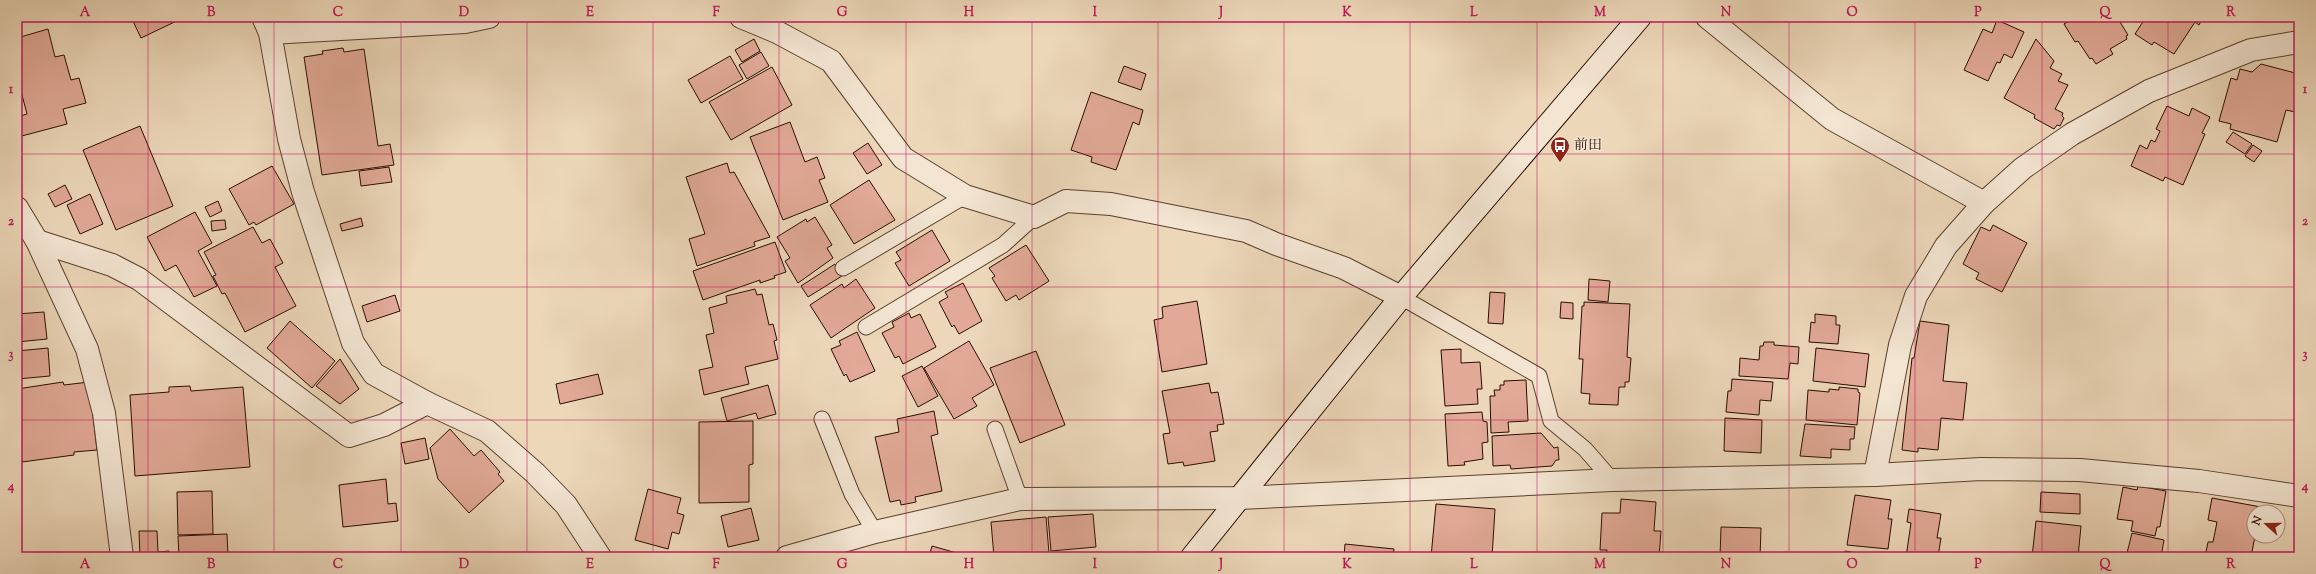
<svg xmlns="http://www.w3.org/2000/svg" width="2316" height="574" font-family="'Sorts Mill Goudy','Noto Serif JP',serif">
	<style>
		.building { fill: #e1a996; stroke: #2b0c00 }
		.lines { fill: none; stroke-linecap: round; stroke-linejoin: round }
		.lane-casing { stroke: #5b3f2e; stroke-width: 17 }
		.street-casing { stroke: #5b3f2e; stroke-width: 24 }
		.secondary-casing { stroke: #2b0c00; stroke-width: 24 }
		.lane { stroke: #f3e5d2; stroke-width: 15 }
		.street { stroke: #f3e5d2; stroke-width: 22 }
		.secondary { stroke: #f3e5d2; stroke-width: 22 }
		.grid { fill: none; stroke: #c2185b; stroke-width: 1; stroke-opacity: 0.55 }
		.labels { text-anchor: middle; dominant-baseline: central; stroke-width: 3; stroke-linejoin: round; paint-order: stroke }
		.poi-label { font-size: 14px; fill: #2b0c00; stroke: #f3e5d2; text-anchor: start }
		.neatline { fill: none; stroke: #c2185b; stroke-width: 1.5 }
		.grid-label { font-size: 13px; text-anchor: middle; font-weight: bold; fill: #c2185b }
	</style>
	<rect width="100%" height="100%" fill="#ecd7b9"/>
	<filter id="stains"><feTurbulence type="fractalNoise" baseFrequency=".005" numOctaves="4"/><feColorMatrix values="0 0 0 0 .2 0 0 0 0 .09 0 0 0 0 .02 0 0 0 .5 -.17"/></filter>
	<radialGradient id="worn" r=".72"><stop offset=".6" stop-color="#630" stop-opacity="0"/><stop offset="1" stop-color="#630" stop-opacity=".3"/></radialGradient>
	<g class="building">
		<polygon points="131,17 185,17 141,38"/>
		<polygon points="2076,17 2117,17 2128,35 2126,36 2127,39 2110,49 2113,54 2096,64 2092,58 2090,59 2078,41 2075,42 2064,24"/>
		<polygon points="2146,17 2203,17 2199,25 2195,22 2174,54 2154,42 2152,45 2135,34"/>
		<polygon points="1997,20 2024,32 2012,58 2004,54 2000,63 1997,62 1988,81 1964,70 1983,29 1992,33"/>
		<polygon points="48,29 55,57 64,55 71,80 79,78 86,103 63,109 67,124 18,137 17,117 27,114 17,76 17,38"/>
		<polygon points="754,39 760,51 742,62 735,50"/>
		<polygon points="2036,39 2054,61 2050,68 2062,74 2058,81 2068,85 2055,109 2063,113 2062,116 2064,118 2060,126 2057,125 2054,129 2034,118 2035,115 2004,98"/>
		<polygon points="343,48 344,52 364,49 378,146 390,144 394,165 322,175 304,57 323,54 322,51"/>
		<polygon points="761,52 769,66 747,79 739,65"/>
		<polygon points="730,56 743,79 701,103 688,80"/>
		<polygon points="2261,64 2299,74 2296,93 2299,94 2299,97 2295,112 2286,110 2277,142 2230,129 2231,124 2219,121 2231,78 2237,80 2240,69 2252,72"/>
		<polygon points="1124,66 1146,74 1141,90 1118,82"/>
		<polygon points="772,67 792,105 731,140 709,102"/>
		<polygon points="1091,92 1143,110 1139,125 1133,122 1116,170 1091,162 1092,157 1071,150"/>
		<polygon points="2167,106 2189,116 2192,108 2210,117 2202,133 2205,134 2183,185 2165,177 2163,181 2131,166 2140,145 2147,149 2151,140 2155,142 2160,131 2156,129"/>
		<polygon points="790,122 805,162 817,157 825,178 819,180 828,202 783,220 750,137"/>
		<polygon points="140,126 173,206 116,230 83,150"/>
		<polygon points="2233,132 2252,144 2245,154 2226,142"/>
		<polygon points="868,143 882,165 867,174 853,153"/>
		<polygon points="2253,145 2262,151 2254,162 2245,156"/>
		<polygon points="727,163 730,173 734,172 770,237 754,242 755,246 697,266 689,239 705,234 686,177"/>
		<polygon points="272,166 294,204 256,225 254,222 249,225 229,189"/>
		<polygon points="389,167 392,182 361,186 359,171"/>
		<polygon points="869,180 895,220 854,244 830,205"/>
		<polygon points="65,185 72,199 55,207 48,194"/>
		<polygon points="90,194 103,224 80,234 67,205"/>
		<polygon points="218,201 222,211 210,217 205,207"/>
		<polygon points="195,212 212,243 198,251 217,286 194,297 176,265 165,271 147,237"/>
		<polygon points="815,217 832,245 827,248 833,258 798,283 785,261 790,258 777,237 806,219 807,222"/>
		<polygon points="361,218 363,226 342,231 340,224"/>
		<polygon points="225,220 226,229 212,231 211,221"/>
		<polygon points="1993,225 2027,243 2002,292 1976,279 1979,273 1963,264 1981,227 1990,231"/>
		<polygon points="253,227 262,243 270,239 283,263 275,267 296,306 245,332 225,293 222,294 213,276 216,275 204,252"/>
		<polygon points="932,230 950,261 909,286 895,263 901,260 896,252"/>
		<polygon points="775,242 786,272 774,276 775,278 760,283 760,280 703,300 693,271"/>
		<polygon points="1026,245 1049,281 1019,300 1016,295 1006,301 992,278 995,276 989,268"/>
		<polygon points="835,264 842,276 808,297 801,286"/>
		<polygon points="856,279 875,308 831,338 810,305 842,284 844,288"/>
		<polygon points="1589,279 1610,281 1608,302 1588,300"/>
		<polygon points="963,283 982,321 959,334 954,325 952,327 939,302 948,297 945,292"/>
		<polygon points="755,289 757,295 762,294 769,325 773,324 777,340 774,341 778,359 745,367 749,384 704,395 699,370 713,367 706,335 714,333 709,308 727,303 726,296"/>
		<polygon points="1490,292 1505,293 1503,324 1488,323"/>
		<polygon points="395,295 400,311 367,322 362,306"/>
		<polygon points="1197,301 1207,364 1162,372 1154,320 1163,318 1162,307"/>
		<polygon points="1561,302 1573,303 1573,319 1560,318"/>
		<polygon points="1584,302 1630,304 1627,357 1631,358 1629,382 1625,382 1625,387 1619,387 1618,405 1589,404 1590,394 1581,393 1583,359 1579,359 1582,306 1584,306"/>
		<polygon points="44,312 47,339 17,342 17,314"/>
		<polygon points="909,313 911,318 920,314 936,347 903,364 899,356 895,358 882,333 894,327 892,322"/>
		<polygon points="1815,314 1836,316 1836,325 1840,325 1838,344 1809,342 1811,322 1815,323"/>
		<polygon points="290,321 335,361 312,388 267,348"/>
		<polygon points="1920,321 1949,325 1943,381 1967,383 1963,420 1941,418 1938,450 1918,448 1918,452 1902,450 1912,358 1914,358"/>
		<polygon points="857,332 875,371 850,382 846,374 844,376 831,349 841,345 839,341"/>
		<polygon points="969,341 994,385 972,398 977,406 954,419 924,368"/>
		<polygon points="1764,342 1774,342 1774,345 1799,347 1798,364 1790,363 1788,379 1739,376 1740,358 1759,360 1760,346 1763,346"/>
		<polygon points="48,348 50,376 17,379 17,351"/>
		<polygon points="1816,348 1869,354 1865,387 1813,381"/>
		<polygon points="1461,349 1461,363 1480,362 1482,389 1477,389 1478,404 1445,406 1441,350"/>
		<polygon points="1036,351 1065,425 1020,443 990,368"/>
		<polygon points="340,359 359,389 340,404 316,386"/>
		<polygon points="922,366 938,396 918,407 902,376"/>
		<polygon points="598,374 603,394 560,404 556,384"/>
		<polygon points="1732,379 1773,382 1771,401 1760,400 1759,415 1726,412 1728,391 1731,391"/>
		<polygon points="1526,380 1528,421 1508,422 1509,432 1491,433 1490,396 1495,396 1494,390 1500,390 1500,385 1504,385 1504,381"/>
		<polygon points="63,382 64,385 89,382 97,450 74,452 74,455 22,462 17,422 17,389"/>
		<polygon points="1209,383 1211,393 1218,392 1224,424 1217,425 1218,431 1210,432 1215,461 1184,466 1183,462 1168,464 1163,434 1170,433 1162,391"/>
		<polygon points="768,385 776,414 758,419 756,413 727,421 721,398"/>
		<polygon points="190,386 191,391 243,387 250,467 135,476 130,395 169,392 169,387"/>
		<polygon points="1839,387 1858,389 1858,392 1860,393 1857,425 1806,420 1808,390 1829,392 1829,389 1839,390"/>
		<polygon points="934,411 938,434 931,436 942,491 915,497 916,502 901,505 900,500 890,502 875,437 899,432 897,419"/>
		<polygon points="1482,412 1483,421 1487,422 1488,442 1482,443 1483,459 1464,462 1465,465 1448,466 1445,414"/>
		<polygon points="1725,418 1762,420 1761,453 1724,451"/>
		<polygon points="753,421 753,464 749,465 749,502 699,503 699,422"/>
		<polygon points="1805,424 1855,427 1854,439 1850,439 1850,450 1831,449 1831,458 1800,456"/>
		<polygon points="450,429 474,456 481,450 500,472 498,474 504,481 469,513 438,479 430,448"/>
		<polygon points="1541,433 1554,448 1558,447 1559,460 1556,460 1552,466 1511,469 1510,465 1493,466 1492,436"/>
		<polygon points="425,438 429,459 405,464 401,443"/>
		<polygon points="386,479 388,504 396,503 398,521 343,527 339,485"/>
		<polygon points="2138,486 2166,491 2160,527 2157,527 2155,536 2131,531 2133,521 2117,519 2123,487 2137,490"/>
		<polygon points="648,489 681,498 677,513 684,515 679,534 672,532 668,549 635,540"/>
		<polygon points="212,491 213,534 178,535 177,492"/>
		<polygon points="2041,492 2080,494 2080,514 2040,512"/>
		<polygon points="1855,495 1891,500 1888,519 1892,519 1888,549 1847,545"/>
		<polygon points="2212,498 2261,507 2260,512 2254,512 2255,536 2251,557 2205,557 2208,542 2213,542 2217,522 2208,520"/>
		<polygon points="1621,499 1656,502 1654,531 1661,531 1659,557 1606,557 1607,550 1600,550 1602,513 1620,513"/>
		<polygon points="1436,504 1495,509 1492,557 1431,557"/>
		<polygon points="751,508 759,540 728,547 721,516"/>
		<polygon points="1909,509 1941,514 1937,538 1941,538 1938,557 1906,557 1911,523 1907,522"/>
		<polygon points="1093,514 1096,547 1051,551 1048,517"/>
		<polygon points="1046,517 1049,553 994,557 991,522"/>
		<polygon points="2036,521 2081,526 2078,557 2032,557"/>
		<polygon points="1721,527 1761,528 1760,557 1720,557"/>
		<polygon points="139,531 157,531 158,552 169,551 169,557 140,557"/>
		<polygon points="2132,533 2164,540 2161,557 2126,557"/>
		<polygon points="227,534 228,555 231,554 231,557 179,557 178,536"/>
		<polygon points="1345,544 1394,549 1393,556 1398,557 1344,557"/>
		<polygon points="932,546 971,557 929,557"/>
		<polygon points="1845,551 1870,555 1870,557 1844,557"/>
	</g>
	<g class="lines">
		<g class="lane-casing">
			<g id="lane">
				<polyline points="843,268 965,196"/>
				<polyline points="1401,297 1539,376 1551,421 1585,449 1612,480"/>
				<polyline points="866,327 1003,245 1034,217"/>
				<polyline points="822,419 852,494 875,532"/>
				<polyline points="995,429 1020,499"/>
			</g>
		</g>
		<g class="street-casing">
			<g id="street">
				<polyline points="263,17 270,33 289,139 303,192 353,343 374,374 427,403 487,431 535,473 566,505 600,557"/>
				<polyline points="741,17 777,32 831,61 903,158 965,196 1034,217 1066,201 1111,204 1246,231 1276,244 1344,268 1401,297"/>
				<polyline points="1707,17 1832,119 1984,203"/>
				<polyline points="270,33 465,22 489,17"/>
				<polyline points="17,208 37,241 87,349 104,413 122,557"/>
				<polyline points="37,241 112,265 139,279 349,436 384,425 427,403"/>
				<polyline points="1875,475 1900,345 1916,296 1946,246 1984,203 2023,168 2072,134 2149,91 2251,50 2299,42"/>
				<polyline points="787,557 875,532 1020,499 1239,498 1612,480 1875,475 1981,469 2080,470 2199,481 2299,496"/>
			</g>
		</g>
		<g class="secondary-casing">
			<polyline id="secondary" points="1192,557 1401,297 1640,17"/>
		</g>
		<use href="#lane" class="lane"/>
		<use href="#street" class="street"/>
		<use href="#secondary" class="secondary"/>
	</g>
	<path class="grid" d="M148,17V557M274,17V557M401,17V557M527,17V557M653,17V557M779,17V557M906,17V557M1032,17V557M1158,17V557M1284,17V557M1410,17V557M1537,17V557M1663,17V557M1789,17V557M1915,17V557M2042,17V557M2168,17V557M17,154H2299M17,287H2299M17,420H2299"/>
	<defs>
		<g id="bus-pin" transform="scale(1)"><path d="M0 17L-7.5 6A9.5 9.5 0 1 1 7.5 6Z" fill="#8f2418" stroke="#f3e5d2"/><path d="M-5-6H5V4H4V6H2V4H-2V6H-4V4H-5ZM-3.5-4V0h7V-4ZM-3.5 1.2v1.5H-2V1.2ZM2 1.2v1.5H3.5V1.2Z" fill="#fff"/></g>
	</defs>
	<g fill-rule="evenodd">
		<use href="#bus-pin" x="1560" y="146"/>
	</g>
	<g class="labels">
		<g class="poi-label">
			<text x="1574" y="146">前田</text>
		</g>
	</g>
	<rect width="2316" height="574" fill="none" stroke="#ecd7b9" stroke-width="44"/>
	<g transform="translate(2266 524) rotate(291)"><circle r="19" fill="#f3e5d2" stroke="#a38e7e"/>
	<path d="M0-3L7 15L0 10L-7 15Z" fill="#8f2418"/>
	<text y="-6" font-size="11" font-weight="bold" text-anchor="middle" fill="#2b0c00">N</text>
	</g>
	<rect x="22" y="22" width="2272" height="530" class="neatline"/>
	<g class="grid-label">
		<text x="85" y="16">A</text>
		<text x="211" y="16">B</text>
		<text x="338" y="16">C</text>
		<text x="464" y="16">D</text>
		<text x="590" y="16">E</text>
		<text x="716" y="16">F</text>
		<text x="842" y="16">G</text>
		<text x="969" y="16">H</text>
		<text x="1095" y="16">I</text>
		<text x="1221" y="16">J</text>
		<text x="1347" y="16">K</text>
		<text x="1474" y="16">L</text>
		<text x="1600" y="16">M</text>
		<text x="1726" y="16">N</text>
		<text x="1852" y="16">O</text>
		<text x="1978" y="16">P</text>
		<text x="2105" y="16">Q</text>
		<text x="2231" y="16">R</text>
		<text x="11" y="93">1</text>
		<text x="2305" y="93">1</text>
		<text x="11" y="225">2</text>
		<text x="2305" y="225">2</text>
		<text x="11" y="358">3</text>
		<text x="2305" y="358">3</text>
		<text x="11" y="490">4</text>
		<text x="2305" y="490">4</text>
		<text x="85" y="568">A</text>
		<text x="211" y="568">B</text>
		<text x="338" y="568">C</text>
		<text x="464" y="568">D</text>
		<text x="590" y="568">E</text>
		<text x="716" y="568">F</text>
		<text x="842" y="568">G</text>
		<text x="969" y="568">H</text>
		<text x="1095" y="568">I</text>
		<text x="1221" y="568">J</text>
		<text x="1347" y="568">K</text>
		<text x="1474" y="568">L</text>
		<text x="1600" y="568">M</text>
		<text x="1726" y="568">N</text>
		<text x="1852" y="568">O</text>
		<text x="1978" y="568">P</text>
		<text x="2105" y="568">Q</text>
		<text x="2231" y="568">R</text>
	</g>
	<rect width="100%" height="100%" filter="url(#stains)"/>
	<rect width="100%" height="100%" fill="url(#worn)"/>
</svg>
